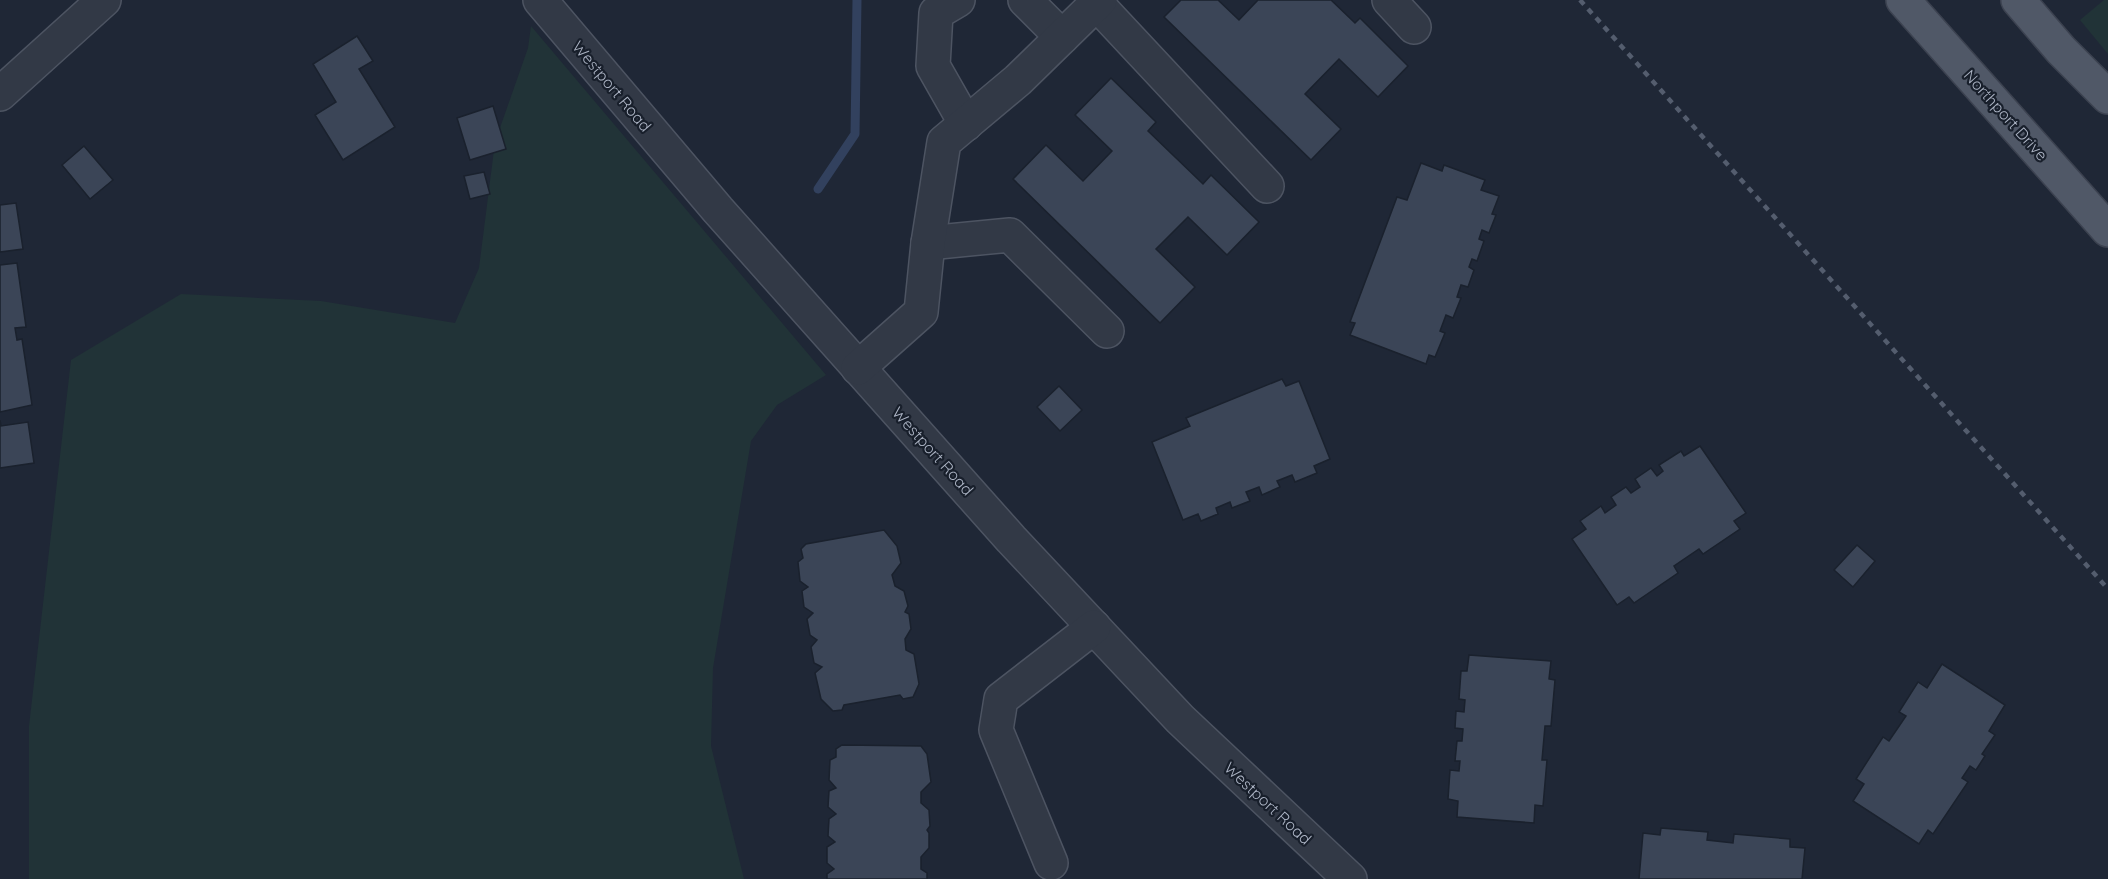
<svg xmlns="http://www.w3.org/2000/svg" width="2108" height="879" font-family="Quicksand,sans-serif">
	<style>
		.green { fill: #213337 }
		.lines { fill: none; stroke-linecap: round; stroke-linejoin: round }
		.stream { stroke: #32415e; stroke-width: 9 }
		.building { fill: #3b4557; stroke: #1a212d; stroke-width: 1.5 }
		.minor-casing { stroke: #4d5462; stroke-width: 36 }
		.major-casing { stroke: #3c4250; stroke-width: 36 }
		.minor { stroke: #323946; stroke-width: 33 }
		.major { stroke: #505867; stroke-width: 33 }
		.rail { stroke: #545d6e; stroke-width: 4.5; stroke-dasharray: 6 6; stroke-linecap: butt }
		.labels { text-anchor: middle; dominant-baseline: central; stroke-width: 4.5; stroke-linejoin: round; paint-order: stroke }
		.street-label { font-size: 16px; fill: #acb4c4; stroke: #181f2b }
	</style>
	<rect width="100%" height="100%" fill="#1f2736"/>
	<g class="green">
		<polygon points="2104,0 2108,0 2108,54 2080,20"/>
		<polygon points="531,26 826,375 777,405 751,441 713,668 711,746 744,879 29,879 29,726 71,360 181,294 321,301 455,323 479,268 495,142 528,48"/>
	</g>
	<g class="lines">
		<polyline class="stream" points="818,189 855,134 857,0"/>
	</g>
	<g class="building">
		<polygon points="1181,0 1218,0 1239,20 1258,0 1331,0 1355,23 1360,18 1408,66 1378,97 1339,59 1305,94 1341,129 1311,160 1164,17"/>
		<polygon points="357,36 373,61 359,69 395,127 343,160 315,115 336,102 313,64"/>
		<polygon points="1111,78 1156,122 1148,131 1203,184 1211,175 1259,222 1227,255 1188,217 1156,249 1195,287 1160,323 1013,179 1046,145 1083,181 1112,151 1075,115"/>
		<polygon points="493,106 506,149 470,160 457,118"/>
		<polygon points="84,146 113,180 90,199 62,165"/>
		<polygon points="1421,163 1442,171 1444,165 1485,180 1481,190 1499,196 1492,214 1496,215 1489,233 1482,230 1479,239 1484,241 1477,261 1472,259 1469,267 1474,270 1468,287 1461,285 1457,297 1461,298 1453,318 1446,315 1440,331 1445,333 1435,357 1429,355 1426,364 1350,335 1355,323 1350,322 1397,197 1407,200"/>
		<polygon points="484,172 490,194 470,199 464,176"/>
		<polygon points="16,203 23,249 0,252 0,205"/>
		<polygon points="17,263 26,327 15,328 17,340 22,339 32,405 0,412 0,265"/>
		<polygon points="1282,379 1286,386 1299,381 1330,459 1314,466 1317,473 1295,482 1292,475 1277,481 1280,487 1262,495 1259,487 1246,492 1250,501 1232,508 1230,502 1216,508 1218,514 1201,521 1198,514 1183,520 1152,442 1190,426 1186,418"/>
		<polygon points="1059,386 1082,410 1060,431 1037,407"/>
		<polygon points="0,420 1,426 28,422 34,463 0,468"/>
		<polygon points="1700,446 1746,513 1734,521 1740,529 1703,554 1699,549 1674,566 1678,573 1634,603 1629,597 1617,605 1572,539 1586,529 1580,521 1601,506 1605,513 1616,505 1611,497 1626,487 1631,493 1640,487 1635,479 1651,468 1657,476 1663,471 1659,465 1681,451 1684,456"/>
		<polygon points="884,530 897,546 901,563 892,575 895,586 904,591 908,606 905,612 909,614 911,629 905,639 906,650 914,654 919,684 913,697 903,699 900,695 844,705 842,710 833,711 821,699 815,673 822,667 814,663 811,647 817,640 810,635 807,619 813,613 804,607 802,591 808,587 800,581 798,562 803,558 801,549 806,544"/>
		<polygon points="1857,545 1875,561 1853,587 1834,570"/>
		<polygon points="1469,655 1551,661 1549,679 1555,680 1551,726 1545,726 1542,760 1547,760 1543,806 1535,805 1534,823 1457,817 1458,801 1448,799 1450,770 1459,771 1460,761 1455,761 1457,741 1462,741 1463,729 1455,728 1456,711 1464,712 1465,700 1459,699 1461,671 1467,671"/>
		<polygon points="1942,664 2005,705 1989,731 1995,735 1982,754 1985,756 1976,770 1970,766 1962,778 1968,782 1933,834 1928,830 1919,844 1853,801 1864,784 1856,779 1883,737 1889,741 1906,716 1899,712 1918,682 1927,688"/>
		<polygon points="842,745 921,746 927,754 931,782 921,792 921,803 929,810 930,826 927,830 929,833 929,848 921,857 921,869 927,873 927,879 827,879 827,874 834,869 827,863 827,847 835,842 828,836 829,819 836,814 828,807 829,791 836,788 829,780 830,760 836,757 836,749"/>
		<polygon points="1661,828 1708,832 1707,840 1733,843 1734,834 1790,839 1790,847 1805,848 1802,879 1639,879 1643,833 1660,835"/>
	</g>
	<g class="lines">
		<g class="minor-casing">
			<g id="minor">
				<polyline points="540,0 718,210 1011,539 1180,719 1350,879"/>
				<polyline points="958,0 936,13 933,66 966,124"/>
				<polyline points="1025,0 1062,37"/>
				<polyline points="1389,0 1414,27"/>
				<polyline points="1096,3 1267,186"/>
				<polyline points="0,94 104,0"/>
				<polyline points="928,243 1010,235 1107,331"/>
				<polyline points="858,368 921,312 928,243 944,142 1018,80 1100,0"/>
				<polyline points="1051,863 996,730 1001,699 1094,627"/>
			</g>
		</g>
		<g class="major-casing">
			<g id="major">
				<polyline points="1903,0 2108,230"/>
				<polyline points="2018,0 2061,50 2108,97"/>
			</g>
		</g>
		<use href="#minor" class="minor"/>
		<use href="#major" class="major"/>
		<polyline class="rail" points="1580,0 2108,589"/>
	</g>
	<g class="labels">
		<g class="street-label">
			<text transform="translate(612 86) rotate(50)">Westport Road</text>
			<text transform="translate(2006 115) rotate(48)">Northport Drive</text>
			<text transform="translate(933 451) rotate(48)">Westport Road</text>
			<text transform="translate(1268 803) rotate(43)">Westport Road</text>
		</g>
	</g>
</svg>
